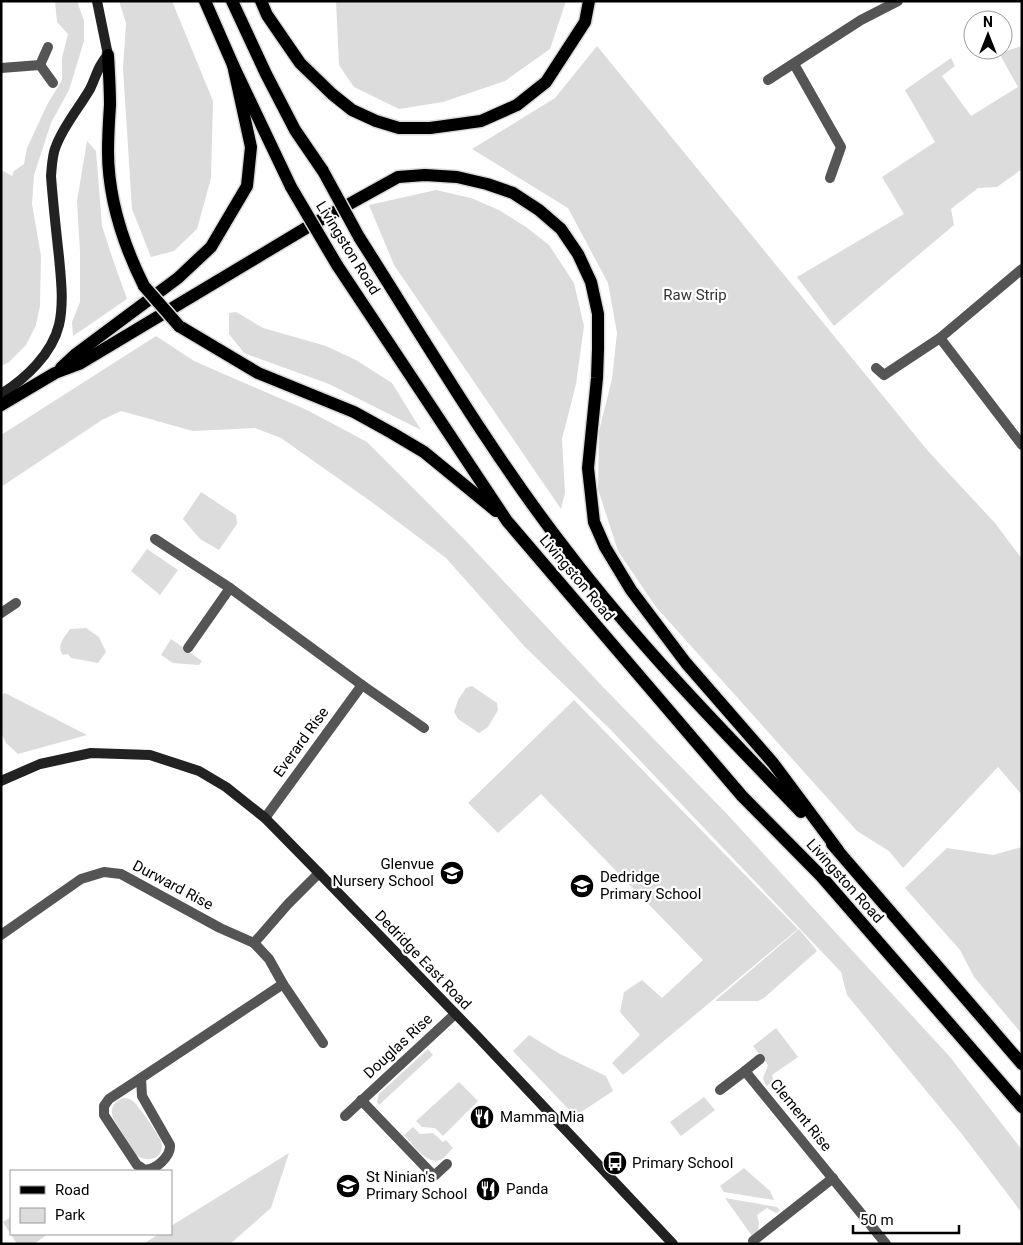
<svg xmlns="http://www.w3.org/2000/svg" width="1023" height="1245" font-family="Roboto,sans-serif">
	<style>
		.green { fill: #dcdcdc }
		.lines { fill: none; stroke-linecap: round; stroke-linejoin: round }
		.primary-casing { stroke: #dbdbdb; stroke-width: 15 }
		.street { stroke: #555; stroke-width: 10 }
		.secondary { stroke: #222; stroke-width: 10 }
		.primary { stroke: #000; stroke-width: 12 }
		.primary-bridge-casing { stroke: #dbdbdb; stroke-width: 15; stroke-linecap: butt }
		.primary-bridge { stroke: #000; stroke-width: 12 }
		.labels { text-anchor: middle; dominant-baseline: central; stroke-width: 4.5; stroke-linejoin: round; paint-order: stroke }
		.street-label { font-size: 15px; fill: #000; stroke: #fff }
		.park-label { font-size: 15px; fill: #333; stroke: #fff }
		.poi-label { font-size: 15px; fill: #000; stroke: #fff; text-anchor: start }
	</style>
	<rect width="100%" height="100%" fill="#fff"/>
	<g class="green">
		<polygon points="55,1 77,1 84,21 84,41 69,90 51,123 34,175 32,204 41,256 40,306 36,325 26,345 9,362 1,366 1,170 12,176 14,171 24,164 27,148 47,105 62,80 62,58 68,34 57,22"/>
		<polygon points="119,1 172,1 213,101 211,178 197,229 174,251 151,257 132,209 123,68 126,23"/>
		<polygon points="336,1 566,1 550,49 505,81 443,102 399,109 354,87 339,65"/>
		<polygon points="597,46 928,451 995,523 1022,559 1022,795 998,767 903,868 889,851 857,831 656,607 618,551 598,489 599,431 612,379 617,333 608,283 568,208 472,149 555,98"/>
		<polygon points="1022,46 1022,169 997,187 978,188 951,209 954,225 834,326 797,277 904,214 882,177 935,142 905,90 951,58 955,66 942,76 971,116 1018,87 999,53"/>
		<polygon points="87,141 96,151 102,226 113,260 127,299 73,336 72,322 80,302 80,252 77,201"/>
		<polygon points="436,190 471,198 499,210 526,227 549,245 574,283 584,326 576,384 562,439 565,493 561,509 394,265 369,205"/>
		<polygon points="236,312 263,328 326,346 356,360 392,383 421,430 329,384 244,353 229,334 229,313"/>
		<polygon points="156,336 194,361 307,410 367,442 465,540 604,688 727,814 950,1057 1022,1150 1022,1213 961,1133 847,995 841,972 610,729 525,647 446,558 373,503 281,438 255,428 193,431 121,411 102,420 1,487 1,435"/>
		<polygon points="201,492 236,515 237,524 219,550 200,539 183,519"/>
		<polygon points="147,549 178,570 160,595 131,571"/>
		<path d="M86,628L99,637L106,652L98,663L71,658L68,654L63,655C56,645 64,638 70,629Z"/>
		<polygon points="171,639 202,661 199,665 173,663 161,655"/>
		<polygon points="472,686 497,703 498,710 488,727 479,733 458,719 454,712 458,700 466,688"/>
		<polygon points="5,693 87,735 18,754 6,743 1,732 1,695"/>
		<polygon points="574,700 798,929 623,1075 612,1063 640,1035 620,1012 624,992 642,980 662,998 703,960 541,794 498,833 468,803"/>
		<polygon points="1022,847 1022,1034 974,977 960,950 905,888 947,848 993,855"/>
		<polygon points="799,929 817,951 764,998 758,1001 715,1001"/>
		<polygon points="776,1028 798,1057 772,1075 774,1082 766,1086 763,1078 768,1065 753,1046"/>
		<polygon points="529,1035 560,1054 606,1076 613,1091 575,1116 513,1051"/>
		<polygon points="428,1049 433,1055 379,1105 377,1102 379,1094"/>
		<polygon points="459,1082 478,1101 443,1136 435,1128 422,1127 416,1121"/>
		<polygon points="704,1097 715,1110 681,1136 670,1122"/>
		<path d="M123,1098C127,1098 131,1099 134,1102C139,1106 159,1136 161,1141C166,1158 148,1164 136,1155L113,1118C110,1108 113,1102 123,1098Z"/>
		<path d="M413,1127L420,1134L433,1133L443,1142L446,1140L453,1148C450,1151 446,1156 442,1159C427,1167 413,1144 404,1135Z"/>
		<polygon points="289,1153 271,1208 230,1244 143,1244 159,1234 171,1234 171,1226"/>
		<polygon points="744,1168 770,1191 774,1200 724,1192 720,1186"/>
		<polygon points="725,1198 777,1207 780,1211 776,1213 767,1208 757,1215 759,1223 758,1231 752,1236"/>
		<polygon points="11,1217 11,1234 48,1234 34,1244 17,1244 3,1222"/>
	</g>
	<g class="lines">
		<g class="primary-casing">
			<g id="primary">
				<polyline points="205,1 233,65 291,187"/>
				<polyline points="232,1 266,74 295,130 323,171"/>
				<polyline points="261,1 267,15 300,63 332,94 352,110 376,121 399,128 430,128 481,121 517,105 546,82 585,22 589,1"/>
				<path d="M108,55C109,72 110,89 110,105C109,120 108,135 108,151C108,197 123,244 144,286"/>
				<path d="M359,237C426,342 490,452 567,551C638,644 720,728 801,812"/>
				<polyline points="337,265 507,521 742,796 821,876 1022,1107"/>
				<polyline points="179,326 258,373 354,412 392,433 424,452 496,511"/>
				<polyline points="61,368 76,354 178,278 211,247 247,186 251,147 233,65"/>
				<polyline points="1,405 55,373 79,364 306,228 398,177 425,175 457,177 487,184 513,193 539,210 561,229 578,254 591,282 598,314 598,349 597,378 588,468 594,522 605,547 631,590 686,663 773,763 838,850"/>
				<polyline points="832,844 1022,1064"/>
			</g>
		</g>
		<g class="street">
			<polyline points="794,64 841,147 830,178"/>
			<polyline points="40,65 53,83"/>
			<polyline points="1,68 40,65 48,47"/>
			<polyline points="768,80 861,20 898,1"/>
			<polyline points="940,338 1022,445"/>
			<polyline points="876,368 884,375 940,338 1022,269"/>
			<polyline points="155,539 230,588 362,685 424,728"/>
			<polyline points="1,613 16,603"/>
			<polyline points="188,648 230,588"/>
			<polyline points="265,818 362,685"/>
			<polyline points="319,873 288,904 254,943 269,959 283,984 323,1043"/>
			<polyline points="1,935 81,879 104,872 121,874 220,928 254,943"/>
			<polyline points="745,1071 760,1059"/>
			<path d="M141,1078L109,1099L104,1106V1115L137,1165C138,1165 143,1169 143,1169C155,1172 171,1156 170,1145L142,1096L141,1078L283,984"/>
			<polyline points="720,1090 745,1071 886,1244"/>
			<polyline points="361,1100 434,1176 447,1164"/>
			<polyline points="345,1116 455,1014"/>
			<polyline points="753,1241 833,1178"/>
		</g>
		<g class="secondary">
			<path d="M1,394C25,379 52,354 59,325C64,303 61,279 59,257C56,230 53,203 51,176C52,166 52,155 56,146C64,125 79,108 90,89C97,75 97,67 108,55L97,1"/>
			<polyline points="1,781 40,764 91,753 150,755 199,771 226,787 265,818 319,873 477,1036 673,1244"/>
		</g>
		<use href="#primary" class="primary"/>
		<g class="primary-bridge-casing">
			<g id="primary-bridge">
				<polyline points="323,171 359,237"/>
				<polyline points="291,187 337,265"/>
				<polyline points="144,286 179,326"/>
			</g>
		</g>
		<use href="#primary-bridge" class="primary-bridge"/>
	</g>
	<defs>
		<g id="school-disc" transform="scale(1.25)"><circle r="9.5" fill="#000" stroke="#fff"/><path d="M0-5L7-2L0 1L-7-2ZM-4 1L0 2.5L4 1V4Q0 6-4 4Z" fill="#fff"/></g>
		<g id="restaurant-disc" transform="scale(1.25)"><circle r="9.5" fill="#000" stroke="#fff"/><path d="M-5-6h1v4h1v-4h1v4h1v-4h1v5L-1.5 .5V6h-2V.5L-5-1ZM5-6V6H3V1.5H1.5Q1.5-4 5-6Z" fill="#fff"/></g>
		<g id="bus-disc" transform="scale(1.25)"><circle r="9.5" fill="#000" stroke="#fff"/><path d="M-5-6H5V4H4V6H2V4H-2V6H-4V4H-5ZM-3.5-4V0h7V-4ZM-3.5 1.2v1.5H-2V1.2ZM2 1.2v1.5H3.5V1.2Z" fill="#fff"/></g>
	</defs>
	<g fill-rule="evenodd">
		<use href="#school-disc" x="452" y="873"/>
		<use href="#school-disc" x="582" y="886"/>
		<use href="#restaurant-disc" x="482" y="1117"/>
		<use href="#bus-disc" x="615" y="1163"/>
		<use href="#school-disc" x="348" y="1186"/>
		<use href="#restaurant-disc" x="488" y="1189"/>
	</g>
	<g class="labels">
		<g class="street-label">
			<text transform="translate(348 248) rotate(58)">Livingston Road</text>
			<text transform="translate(577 578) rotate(50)">Livingston Road</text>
			<text transform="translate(301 742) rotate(-54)">Everard Rise</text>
			<text transform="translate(845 881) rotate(48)">Livingston Road</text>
			<text transform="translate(173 885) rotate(28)">Durward Rise</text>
			<text transform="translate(423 960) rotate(46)">Dedridge East Road</text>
			<text transform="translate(398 1046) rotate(-43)">Douglas Rise</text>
			<text transform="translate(801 1115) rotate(51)">Clement Rise</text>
		</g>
		<g class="park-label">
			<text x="695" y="295">Raw Strip</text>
		</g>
		<g class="poi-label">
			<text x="434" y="864" text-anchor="end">Glenvue<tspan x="434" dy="17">Nursery School</tspan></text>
			<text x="600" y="877">Dedridge<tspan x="600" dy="17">Primary School</tspan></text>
			<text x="500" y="1117">Mamma Mia</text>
			<text x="632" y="1163">Primary School</text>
			<text x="366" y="1177">St Ninian's<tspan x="366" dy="17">Primary School</tspan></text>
			<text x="506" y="1189">Panda</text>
		</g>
	</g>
	<rect width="1023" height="1245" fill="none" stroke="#000000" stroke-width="5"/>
	<rect x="10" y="1170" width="162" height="65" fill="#ffffff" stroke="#999999"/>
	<rect x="20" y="1186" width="25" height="8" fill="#000000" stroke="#999999"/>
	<text x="55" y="1195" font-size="15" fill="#000000">Road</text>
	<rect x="20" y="1208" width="25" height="15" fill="#dcdcdc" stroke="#999999"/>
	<text x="55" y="1220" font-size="15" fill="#000000">Park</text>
	<g transform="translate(988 35)"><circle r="24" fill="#ffffff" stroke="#999999"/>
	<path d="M0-4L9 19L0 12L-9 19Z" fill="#000000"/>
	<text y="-8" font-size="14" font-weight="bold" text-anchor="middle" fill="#000000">N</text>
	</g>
	<path d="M853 1225v8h106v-8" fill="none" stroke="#000000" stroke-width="2.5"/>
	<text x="860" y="1225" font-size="15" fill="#000000" stroke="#ffffff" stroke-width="4" paint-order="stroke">50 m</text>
</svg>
